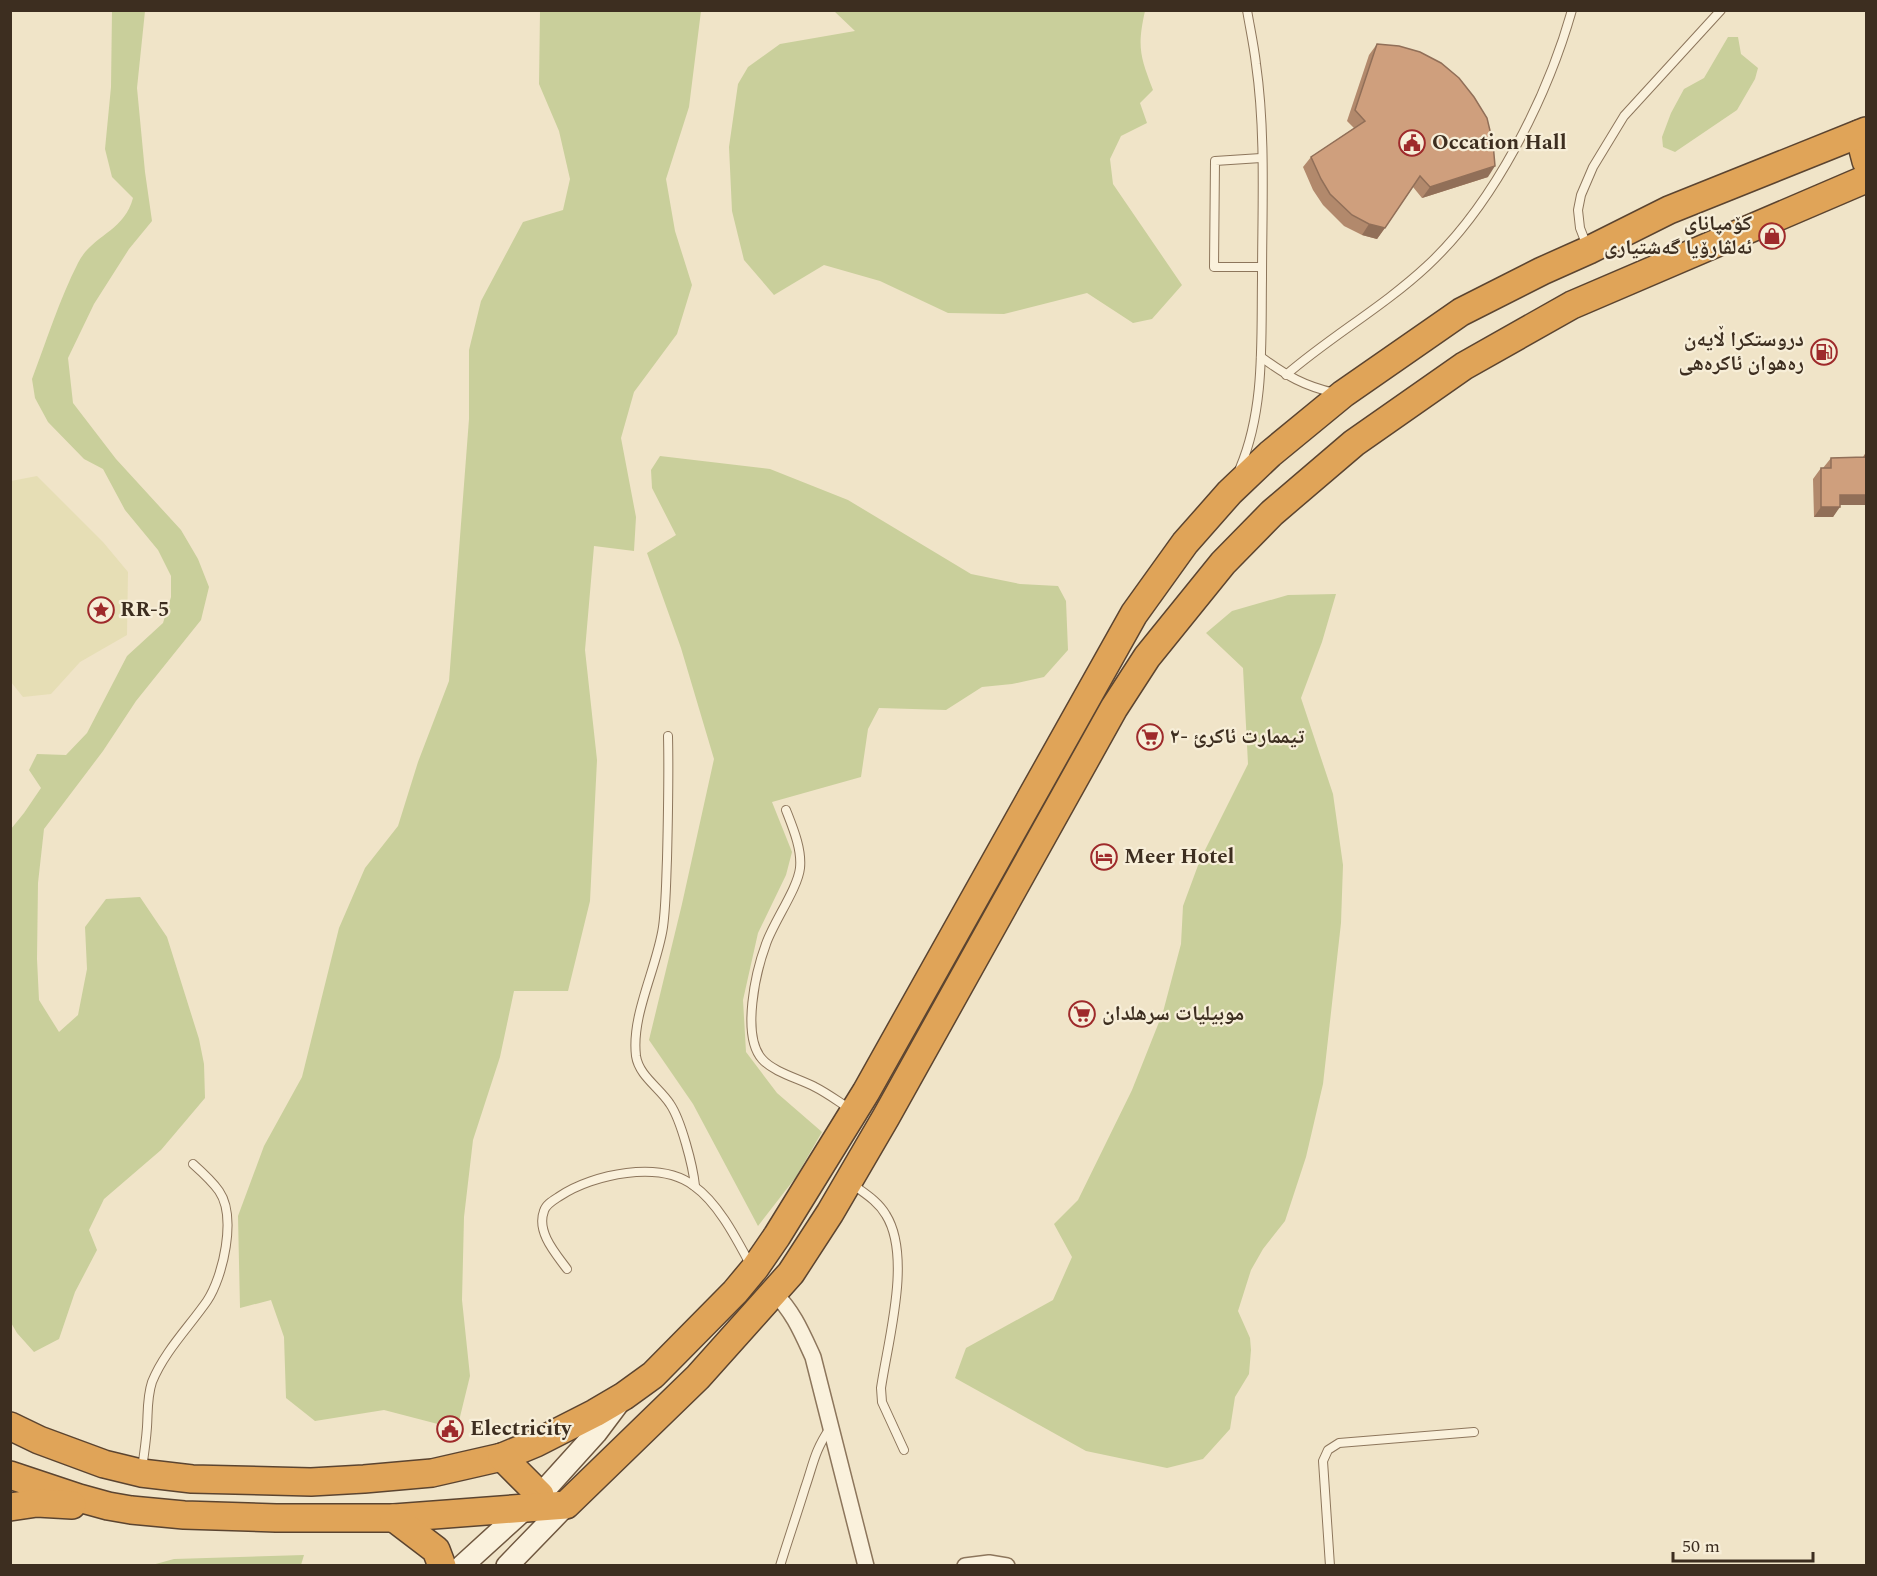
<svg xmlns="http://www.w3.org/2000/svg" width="1877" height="1576" font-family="Spectral,'Noto Naskh Arabic',serif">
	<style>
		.farmland { fill: #e6deb5 }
		.green { fill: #c9cf9b }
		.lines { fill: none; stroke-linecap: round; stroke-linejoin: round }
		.lane-casing { stroke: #8d765c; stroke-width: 10 }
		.street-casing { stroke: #8d765c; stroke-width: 18 }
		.secondary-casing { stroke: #6f573f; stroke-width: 24 }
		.highway-casing { stroke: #5b4430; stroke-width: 30 }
		.lane { stroke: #faf1dc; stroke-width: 8 }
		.street { stroke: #faf1dc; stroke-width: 15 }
		.secondary { stroke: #faf1dc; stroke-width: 21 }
		.highway { stroke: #e0a458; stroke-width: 27 }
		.wall { fill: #b2896c }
		.shaded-wall { fill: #916f58 }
		.building { fill: #cf9f7d; stroke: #916f58; stroke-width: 1.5 }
		.labels { text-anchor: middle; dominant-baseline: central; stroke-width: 4.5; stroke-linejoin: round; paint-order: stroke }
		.poi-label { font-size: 21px; font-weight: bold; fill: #3d2e20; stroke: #f7eed8; text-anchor: start }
	</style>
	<rect width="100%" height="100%" fill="#f0e4c8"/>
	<polygon class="farmland" points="37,476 103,542 128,572 127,635 80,662 51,694 23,697 11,682 11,481"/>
	<g class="green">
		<path d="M112,11H145L137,88L145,172L152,221L129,249L94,304L68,358L73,403L116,459L181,530L198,559L209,587L201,620L136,701L103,751L44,829L38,883L37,959L39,1000L59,1032L78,1015L87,969L85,927L106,899L140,897L167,937L199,1039L204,1064L205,1098L161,1150L104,1199L89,1230L97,1250L75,1292L59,1339L34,1352L17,1333L10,1321L11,829L24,813L41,788L29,770L37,754L66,755L87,733L127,656L163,623L171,597V576L158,550L125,510L103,469L84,459L48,422L35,398L32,379C46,342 60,298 78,263C92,235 124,232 133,198L112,177L105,149L111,87Z"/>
		<polygon points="540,11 701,11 689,107 666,179 675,231 692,285 677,334 634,392 621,438 636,517 634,551 594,546 585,650 597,760 590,901 568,991 514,991 500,1057 473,1140 464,1217 462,1300 470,1376 457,1429 384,1410 315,1421 286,1398 284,1337 271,1300 240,1308 238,1216 264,1146 302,1077 339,928 365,868 398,826 418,762 449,681 469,419 469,350 481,301 523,222 563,210 570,179 559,131 539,84"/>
		<path d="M834,11H1145C1137,47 1140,56 1153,90L1140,103L1147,123L1121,136L1110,159L1113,184L1182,285L1152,319L1133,323L1087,293L1004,314L948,313L880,281L824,265L774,295L744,260L732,211L729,147L738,84L748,67L780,44L855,31Z"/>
		<polygon points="1728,37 1738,37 1741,54 1758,68 1755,79 1737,110 1675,152 1663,147 1662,137 1671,113 1684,89 1704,78"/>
		<polygon points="660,456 770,469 848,500 971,574 1020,584 1058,586 1066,601 1068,650 1044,677 1012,684 982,687 946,710 879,708 868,729 861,777 772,802 792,852 786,875 758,933 743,1000 746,1052 777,1093 822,1132 796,1177 758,1226 693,1104 649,1040 682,904 714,759 681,648 647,553 676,535 652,488 651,470"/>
		<polygon points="1336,594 1322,642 1301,698 1333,794 1343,865 1341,923 1323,1084 1306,1157 1285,1221 1263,1249 1251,1270 1238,1311 1250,1338 1251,1350 1249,1374 1235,1397 1230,1429 1203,1459 1167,1468 1086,1451 955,1378 966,1348 1053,1300 1072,1257 1054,1224 1078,1200 1132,1090 1163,1012 1181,944 1183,906 1200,860 1248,764 1243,668 1206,633 1232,611 1288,595"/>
		<polygon points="304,1555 301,1565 152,1565 174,1559"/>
	</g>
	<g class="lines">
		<g class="lane-casing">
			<g id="lane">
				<polyline points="1261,158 1215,161 1214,267 1262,267"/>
				<polyline points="1587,246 1580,228 1578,210 1581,195 1593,167 1624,116 1721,10"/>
				<path d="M1261,357C1287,376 1304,386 1335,393"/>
				<path d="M1286,375C1331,336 1383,307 1427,266C1494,204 1547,98 1572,10"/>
				<path d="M1240,468C1265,409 1261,342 1262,279C1262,210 1266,133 1256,64C1254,46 1250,28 1247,10"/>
				<path d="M668,736C669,777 668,818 667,859C666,882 666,905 663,927C657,968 631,1015 636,1056C639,1076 660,1088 670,1104C681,1120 693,1166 695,1186"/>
				<path d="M786,810C793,828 802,849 800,868C798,888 773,923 766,944C756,971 741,1035 762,1059C773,1072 800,1079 815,1087C827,1093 839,1102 850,1109"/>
				<path d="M852,1184C864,1193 878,1201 886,1215C912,1257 888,1340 881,1388L882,1402L904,1450"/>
				<path d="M567,1269C556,1254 536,1232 544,1211C546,1204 554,1200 560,1196C593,1174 660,1160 694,1186C718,1203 736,1238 750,1264"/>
				<path d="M142,1468C144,1455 146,1441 147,1427C148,1411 147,1397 152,1382C164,1352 189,1327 207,1301C223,1277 237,1217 219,1191C212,1181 202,1172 193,1164"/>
				<path d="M780,1566C788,1540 797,1514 805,1488C814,1462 814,1452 830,1428"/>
				<polyline points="1330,1566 1323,1461 1328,1450 1339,1443 1474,1432"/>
			</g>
		</g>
		<g class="street-casing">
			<g id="street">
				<path d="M774,1293C793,1311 802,1333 813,1357L866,1566"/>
				<polyline points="965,1566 989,1563 1007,1566"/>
			</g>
		</g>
		<g class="secondary-casing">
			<g id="secondary">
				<polyline points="462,1566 540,1495 596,1433 620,1401"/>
				<polyline points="507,1566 566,1505"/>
			</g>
		</g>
		<g class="highway-casing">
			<g id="highway">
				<polyline points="1859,134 1866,161"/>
				<polyline points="10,1426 39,1440 104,1464 141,1473 192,1479 311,1482 364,1479 432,1473 502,1457 536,1443 595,1413 624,1396 653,1375 735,1292 755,1268 777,1236 866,1092 1134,614 1185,543 1230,492 1270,454 1343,394 1461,312 1542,271 1589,250 1669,210 1866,131"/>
				<polyline points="502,1457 540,1495"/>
				<polyline points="10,1475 79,1498 108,1506 131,1510 184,1515 276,1518 394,1518 566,1505 698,1377 791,1273 830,1213 886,1117 1114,708 1147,657 1223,563 1272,513 1354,443 1464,366 1572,305 1866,179"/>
				<polyline points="10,1507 37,1503 72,1505"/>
				<polyline points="394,1518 436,1550 442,1566"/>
			</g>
		</g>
		<use href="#lane" class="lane"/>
		<use href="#street" class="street"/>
		<use href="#secondary" class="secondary"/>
		<use href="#highway" class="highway"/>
	</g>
	<g class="wall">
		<polygon points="1377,44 1488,177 1422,198 1413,187 1377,239 1362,235 1344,226 1323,205 1313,190 1303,167 1311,157 1354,128 1347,121 1369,55"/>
		<polygon points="1866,452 1866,505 1840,505 1833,517 1814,517 1813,479 1821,468 1823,468 1831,458 1863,457"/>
	</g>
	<g class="shaded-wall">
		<polygon points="1495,166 1488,177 1422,198 1430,187"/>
		<polygon points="1369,224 1385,228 1377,239 1362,235"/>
		<polygon points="1840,495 1866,495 1866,505 1833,505"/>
		<polygon points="1821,507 1840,507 1833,517 1814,517"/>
	</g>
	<g class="building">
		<polygon points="1377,44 1399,46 1420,52 1441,63 1459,78 1474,97 1487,118 1493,143 1495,166 1430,187 1420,176 1385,228 1369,224 1352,215 1330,194 1321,179 1311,157 1365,121 1355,110"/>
		<polygon points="1866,454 1866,495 1840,495 1840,507 1821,507 1821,468 1831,468 1831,458 1865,457"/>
	</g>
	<defs>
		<g id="civic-ring" transform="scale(1.35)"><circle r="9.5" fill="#f7eed8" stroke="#9e2a2b" stroke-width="1.5"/><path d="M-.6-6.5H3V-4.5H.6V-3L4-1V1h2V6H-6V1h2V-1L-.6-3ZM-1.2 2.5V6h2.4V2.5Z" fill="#9e2a2b"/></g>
		<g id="shop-ring" transform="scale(1.35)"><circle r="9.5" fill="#f7eed8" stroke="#9e2a2b" stroke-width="1.5"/><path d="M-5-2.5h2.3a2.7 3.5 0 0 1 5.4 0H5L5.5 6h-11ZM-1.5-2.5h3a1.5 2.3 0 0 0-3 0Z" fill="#9e2a2b"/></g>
		<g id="fuel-ring" transform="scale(1.35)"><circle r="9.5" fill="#f7eed8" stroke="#9e2a2b" stroke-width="1.5"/><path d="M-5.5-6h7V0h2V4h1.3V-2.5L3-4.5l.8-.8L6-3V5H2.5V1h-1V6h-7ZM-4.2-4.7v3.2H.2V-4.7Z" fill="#9e2a2b"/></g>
		<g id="sight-ring" transform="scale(1.35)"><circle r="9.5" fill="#f7eed8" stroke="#9e2a2b" stroke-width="1.5"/><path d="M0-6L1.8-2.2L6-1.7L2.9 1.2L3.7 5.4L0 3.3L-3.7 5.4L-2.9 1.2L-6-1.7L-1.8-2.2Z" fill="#9e2a2b"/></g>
		<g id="supermarket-ring" transform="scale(1.35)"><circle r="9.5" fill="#f7eed8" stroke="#9e2a2b" stroke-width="1.5"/><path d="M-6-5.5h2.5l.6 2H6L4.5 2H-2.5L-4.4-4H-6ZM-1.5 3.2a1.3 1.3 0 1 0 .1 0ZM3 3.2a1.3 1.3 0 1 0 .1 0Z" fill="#9e2a2b"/></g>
		<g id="hotel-ring" transform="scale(1.35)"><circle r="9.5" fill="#f7eed8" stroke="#9e2a2b" stroke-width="1.5"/><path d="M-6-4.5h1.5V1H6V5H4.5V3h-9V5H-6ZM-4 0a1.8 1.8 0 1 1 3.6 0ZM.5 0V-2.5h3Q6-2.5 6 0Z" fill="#9e2a2b"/></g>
	</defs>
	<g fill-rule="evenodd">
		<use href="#civic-ring" x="1412" y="143"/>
		<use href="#shop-ring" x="1772" y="236"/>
		<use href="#fuel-ring" x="1824" y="352"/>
		<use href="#sight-ring" x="101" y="610"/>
		<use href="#supermarket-ring" x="1150" y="737"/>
		<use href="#hotel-ring" x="1104" y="857"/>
		<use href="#supermarket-ring" x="1082" y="1014"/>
		<use href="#civic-ring" x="450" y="1429"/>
	</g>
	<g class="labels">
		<g class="poi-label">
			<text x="1432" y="143">Occation Hall</text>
			<text x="1752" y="224" text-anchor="end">کۆمپانای<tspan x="1752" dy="24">ئەلڤارۆیا گەشتیاری</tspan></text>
			<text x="1804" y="340" text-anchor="end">دروستكرا ڵایەن<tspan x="1804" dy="24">رەهوان ئاكرەهی</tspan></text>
			<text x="120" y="610">RR-5</text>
			<text x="1170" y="737">تيممارت ئاكرئ -٢</text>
			<text x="1124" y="857">Meer Hotel</text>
			<text x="1102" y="1014">موبيليات سرهلدان</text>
			<text x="470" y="1429">Electricity</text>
		</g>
	</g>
	<rect width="1877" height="1576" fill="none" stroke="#3d2e20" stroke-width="24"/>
	<path d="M1673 1552v9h140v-9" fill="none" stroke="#3d2e20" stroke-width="3"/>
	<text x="1682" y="1552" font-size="18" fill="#3d2e20" stroke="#f7eed8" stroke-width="4.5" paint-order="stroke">50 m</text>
</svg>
